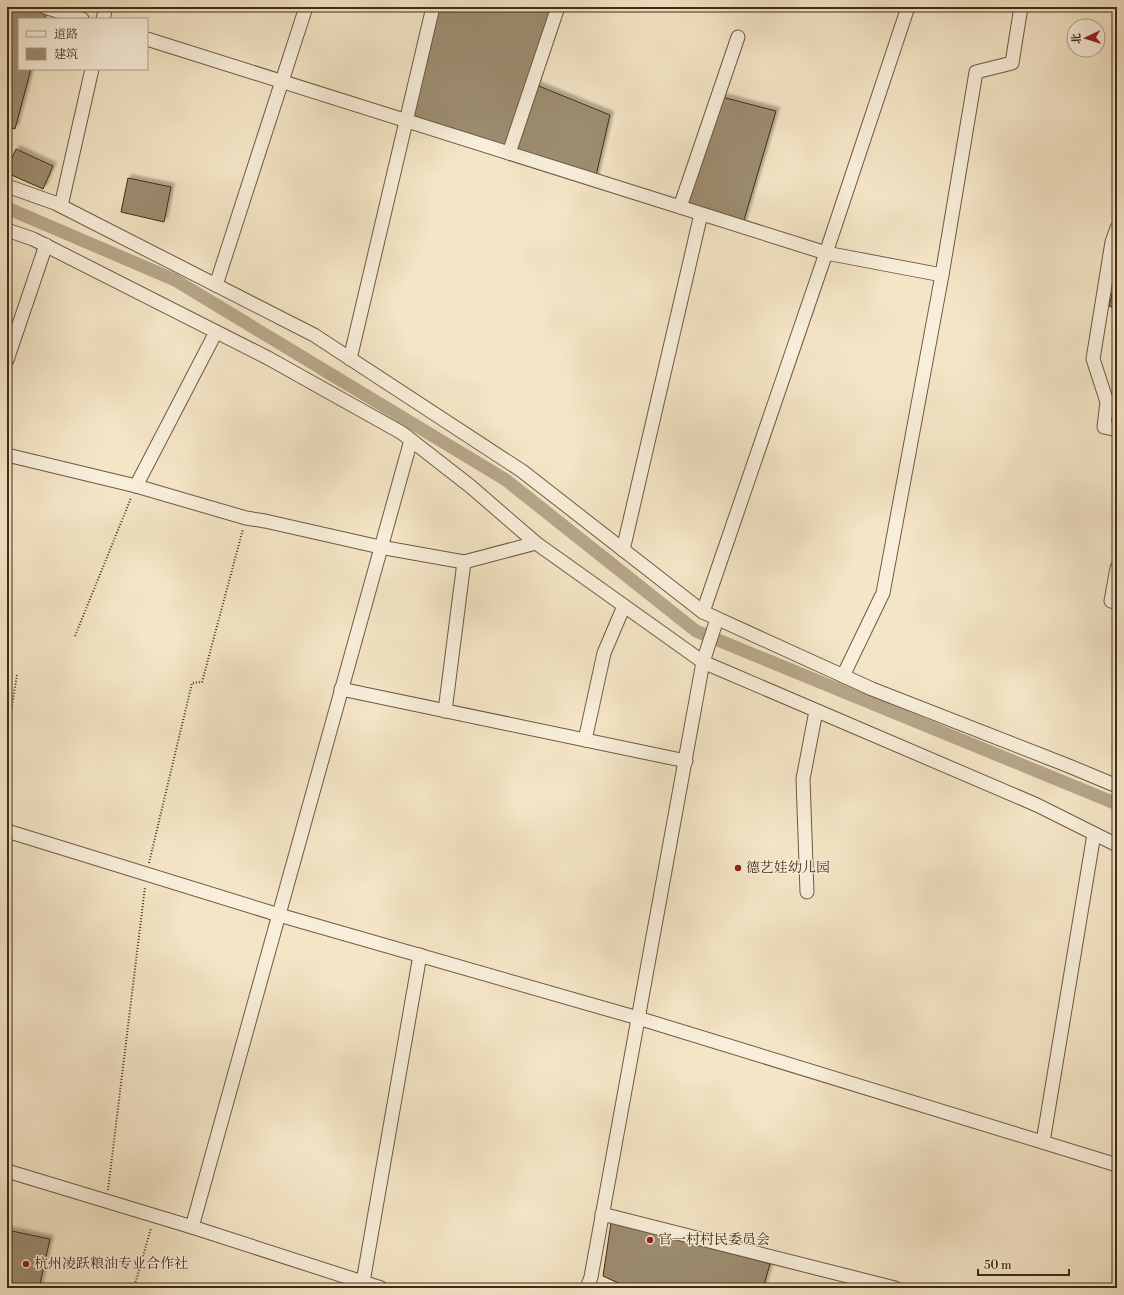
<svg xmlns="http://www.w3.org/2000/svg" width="1124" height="1295" font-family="'Libre Bodoni','Noto Serif SC',serif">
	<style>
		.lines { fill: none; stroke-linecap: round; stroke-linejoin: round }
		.canal { stroke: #b6a689; stroke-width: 13 }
		.building { fill: #9d8d71; stroke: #3f2d14; filter: url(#shadow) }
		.street-casing { stroke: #6c5b40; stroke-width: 15 }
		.path { stroke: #3f2d14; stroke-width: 2; stroke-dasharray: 1 2; stroke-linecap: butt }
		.street { stroke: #f8eeda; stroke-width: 13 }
		.poi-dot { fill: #8f2418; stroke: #f8eeda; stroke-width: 1.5 }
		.labels { text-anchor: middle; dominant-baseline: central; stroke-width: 3; stroke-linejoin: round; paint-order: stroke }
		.poi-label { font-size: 14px; fill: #3f2d14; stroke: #f8eeda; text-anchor: start }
	</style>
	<defs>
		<filter id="shadow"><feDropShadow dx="3.5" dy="-3.5" stdDeviation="1" flood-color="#0004"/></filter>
	</defs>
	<rect width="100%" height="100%" fill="#f4e5c6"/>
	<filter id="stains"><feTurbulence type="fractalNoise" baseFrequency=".005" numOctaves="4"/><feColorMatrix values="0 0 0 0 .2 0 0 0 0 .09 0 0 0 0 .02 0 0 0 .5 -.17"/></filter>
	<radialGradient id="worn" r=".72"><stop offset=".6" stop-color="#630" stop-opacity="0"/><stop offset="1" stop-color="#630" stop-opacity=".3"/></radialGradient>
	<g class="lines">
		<polyline class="canal" points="7,208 175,280 506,480 696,631 1117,804"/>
	</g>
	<g class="building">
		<polygon points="7,7 48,7 45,19 19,19 19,69 31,69 15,129 7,127"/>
		<polygon points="434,7 552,7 529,82 610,115 595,180 413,123"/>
		<polygon points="718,96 776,111 742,227 680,207"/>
		<polygon points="16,149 53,166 43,189 7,173 7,169"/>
		<polygon points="128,178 171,187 164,222 121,212"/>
		<polygon points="1117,273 1117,309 1109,306"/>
		<polygon points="612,1216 770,1264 763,1288 629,1288 603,1276"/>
		<polygon points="7,1230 50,1239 39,1288 7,1288"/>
	</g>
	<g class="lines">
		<g class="street-casing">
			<g id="street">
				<polyline points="45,7 82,19"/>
				<polyline points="103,19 106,7"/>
				<polyline points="147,39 826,253 942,275"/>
				<polyline points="509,153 558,7"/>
				<polyline points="7,186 55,203 314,335 522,471 703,612 872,689 1069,766 1117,786"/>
				<polyline points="61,206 92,69"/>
				<polyline points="680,207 738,37"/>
				<polyline points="1117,228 1112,242 1093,359 1107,402 1104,427 1117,430"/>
				<polyline points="7,230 33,239 268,358 402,433 470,486 536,543 703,662 1037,805 1117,845"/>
				<polyline points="216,285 306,7"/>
				<polyline points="350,359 433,7"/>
				<polyline points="7,360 46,245"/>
				<polyline points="7,455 136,486 246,518 265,521 380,547 464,562 536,543"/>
				<polyline points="136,486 216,332"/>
				<polyline points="623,550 701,214"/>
				<polyline points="1117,568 1111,601 1117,602"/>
				<polyline points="703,612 826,253 908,7"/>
				<polyline points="843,676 883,593 942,275 976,72 1012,63 1021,7"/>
				<polyline points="341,689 686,761"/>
				<polyline points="445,711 464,562"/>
				<polyline points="585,740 604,653 624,606"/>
				<polyline points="7,831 279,915 638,1018 1117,1165"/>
				<polyline points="807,892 803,779 816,711"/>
				<polyline points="1043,1142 1094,834"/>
				<polyline points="7,1171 192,1227 381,1288"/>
				<polyline points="602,1214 895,1288"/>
				<polyline points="192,1227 411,440"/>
				<polyline points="363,1282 420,955"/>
				<polyline points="587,1288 591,1277 703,662 717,619"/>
			</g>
		</g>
		<g class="path">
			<polyline points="75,636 131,498"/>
			<polyline points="7,735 17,675"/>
			<polyline points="149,863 192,683 202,682 243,529"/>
			<polyline points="108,1190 145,887"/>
			<polyline points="134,1288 151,1228"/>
		</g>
		<use href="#street" class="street"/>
	</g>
	<g class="poi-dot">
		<circle cx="738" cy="868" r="4"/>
		<circle cx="650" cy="1240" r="4"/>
		<circle cx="26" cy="1264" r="4"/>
	</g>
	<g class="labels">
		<g class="poi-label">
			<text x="746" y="868">德艺娃幼儿园</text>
			<text x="658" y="1240">官一村村民委员会</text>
			<text x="34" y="1264">杭州凌跃粮油专业合作社</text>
		</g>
	</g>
	<rect width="1124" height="1295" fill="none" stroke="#f4e5c6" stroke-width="24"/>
	<rect x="8" y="8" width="1108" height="1279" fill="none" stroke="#3f2d14" stroke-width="2"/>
	<rect x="12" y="12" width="1100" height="1271" fill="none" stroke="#3f2d14"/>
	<rect x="18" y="18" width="130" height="52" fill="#f8eeda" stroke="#aea18b"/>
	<rect x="26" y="31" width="20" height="6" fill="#f8eeda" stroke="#aea18b"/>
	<text x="54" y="38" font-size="12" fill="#3f2d14">道路</text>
	<rect x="26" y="48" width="20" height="12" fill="#9d8d71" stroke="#aea18b"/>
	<text x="54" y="58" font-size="12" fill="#3f2d14">建筑</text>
	<g transform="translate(1086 38) rotate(266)"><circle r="19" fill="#f8eeda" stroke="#aea18b"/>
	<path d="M0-3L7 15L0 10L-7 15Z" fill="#8f2418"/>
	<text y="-6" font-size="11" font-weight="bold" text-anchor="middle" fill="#3f2d14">北</text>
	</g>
	<path d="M978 1269v6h91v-6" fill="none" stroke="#3f2d14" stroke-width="2"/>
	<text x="984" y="1269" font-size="12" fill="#3f2d14" stroke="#f8eeda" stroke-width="3" paint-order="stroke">50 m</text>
	<rect width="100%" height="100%" filter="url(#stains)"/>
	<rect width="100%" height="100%" fill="url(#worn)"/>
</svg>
